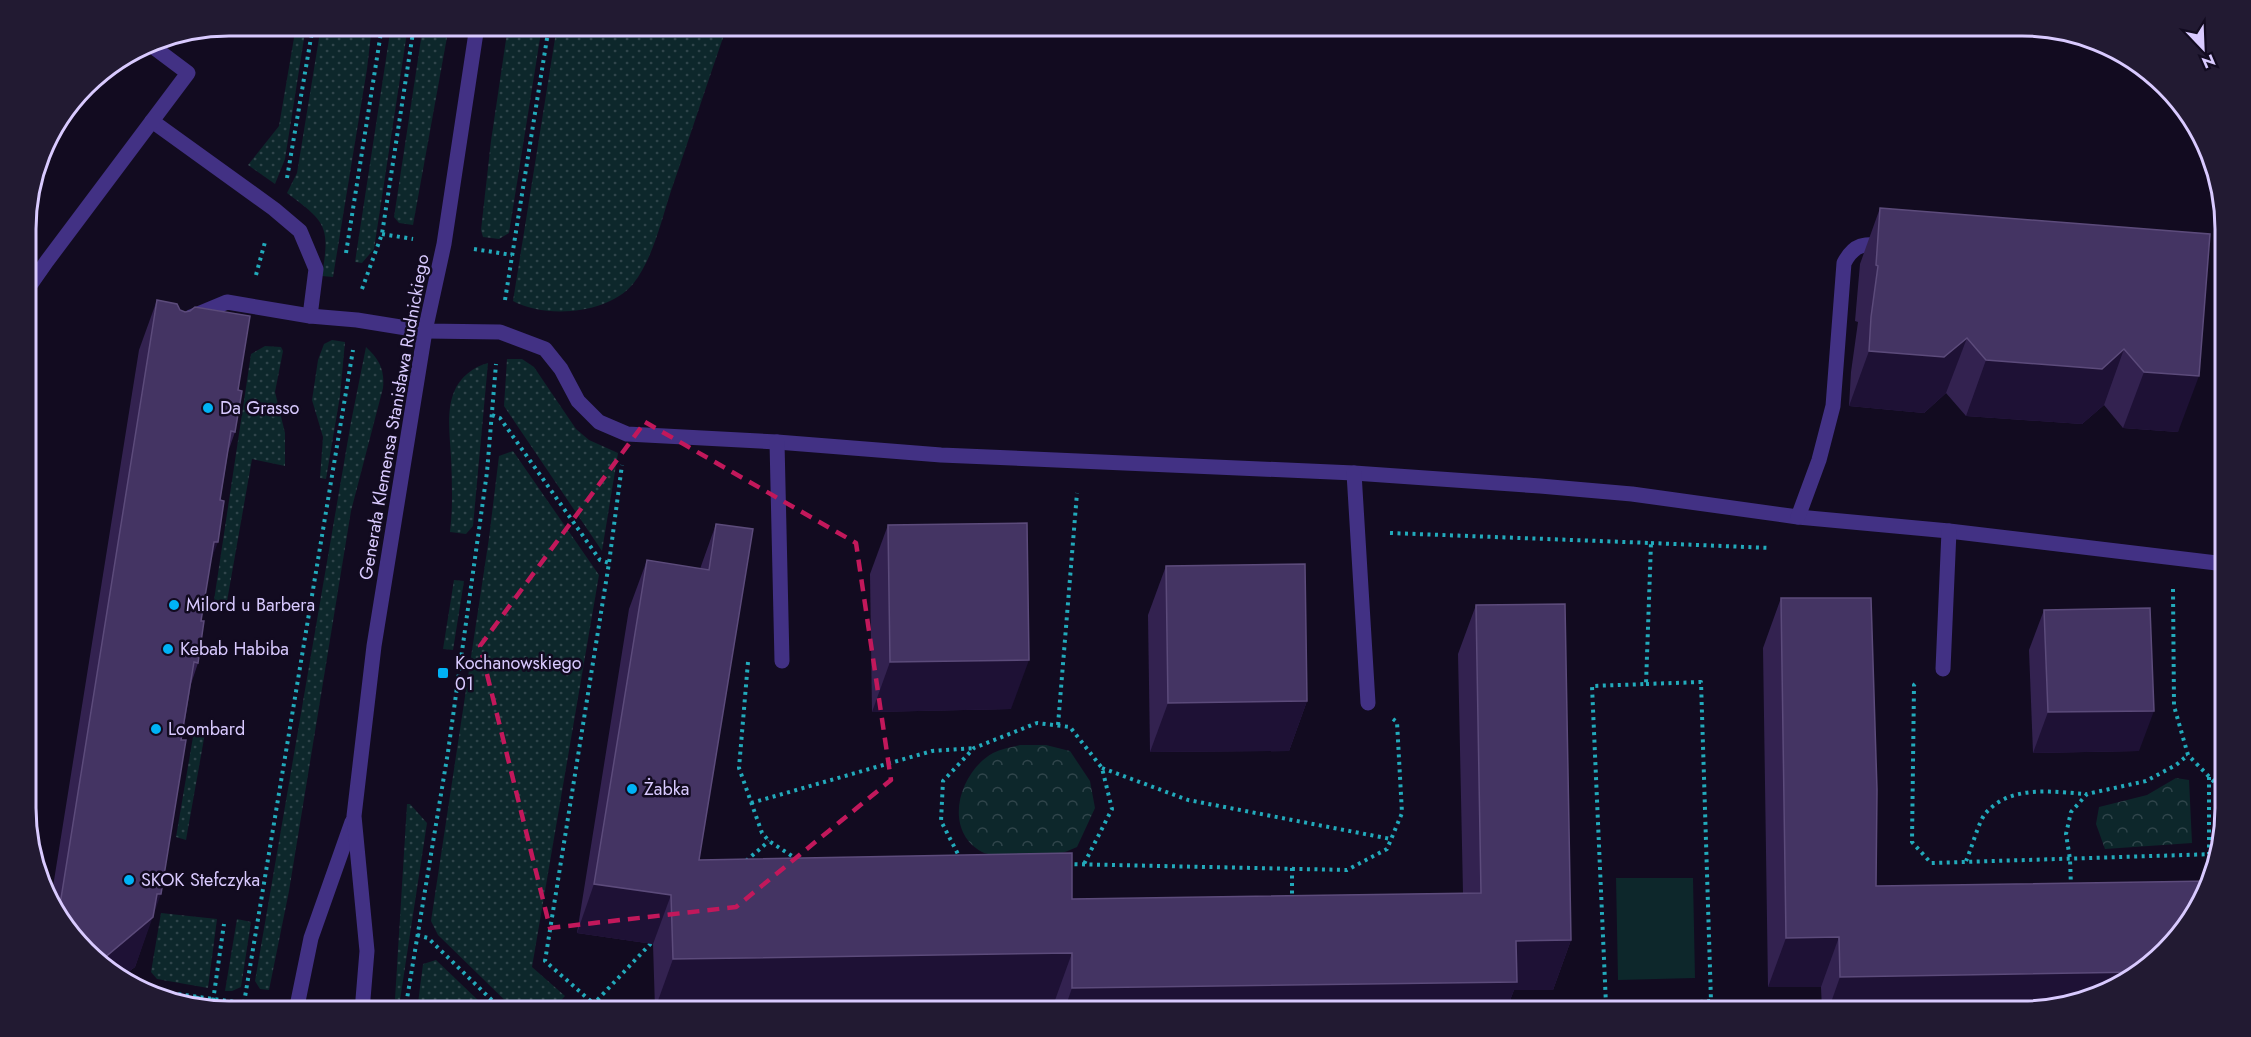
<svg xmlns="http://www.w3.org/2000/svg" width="2251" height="1037" font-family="Jost,sans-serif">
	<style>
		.grass { fill: url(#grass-dots) }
		.park { fill: url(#park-crowns) }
		.pitch { fill: #0d272b }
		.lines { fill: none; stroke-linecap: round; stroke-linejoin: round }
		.path { stroke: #2ab; stroke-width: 4; stroke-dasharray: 3 4.5; stroke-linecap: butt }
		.minor { stroke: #423184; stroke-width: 15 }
		.wall { fill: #332250 }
		.shaded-wall { fill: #1e1135 }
		.building { fill: #443463; stroke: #5c4b7b; stroke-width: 1.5 }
		.marked { fill: none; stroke: #c2185b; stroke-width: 4.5; stroke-dasharray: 12 8; stroke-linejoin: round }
		.poi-dot { fill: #00b2f5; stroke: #120b20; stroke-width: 2 }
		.labels { text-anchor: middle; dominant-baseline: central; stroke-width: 5; stroke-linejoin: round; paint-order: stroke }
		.poi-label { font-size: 18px; fill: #d9caff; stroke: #120b20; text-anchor: start }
		.street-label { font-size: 18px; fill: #d9caff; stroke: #120b20 }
		.rim { fill: none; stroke: #d9caff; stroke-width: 3 }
	</style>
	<defs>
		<pattern id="grass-dots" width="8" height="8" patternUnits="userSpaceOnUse" patternTransform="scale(1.5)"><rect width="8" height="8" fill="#0d272b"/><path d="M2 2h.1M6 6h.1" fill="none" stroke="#30454b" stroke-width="1.8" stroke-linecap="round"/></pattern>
		<pattern id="park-crowns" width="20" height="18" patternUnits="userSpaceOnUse" patternTransform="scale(1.5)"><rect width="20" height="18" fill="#0d272b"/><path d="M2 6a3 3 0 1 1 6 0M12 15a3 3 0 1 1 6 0" fill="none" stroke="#30454b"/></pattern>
	</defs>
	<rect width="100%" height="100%" fill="#120b20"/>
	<g class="grass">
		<polygon points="296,26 306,26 285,159 275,184 248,165 279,126"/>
		<path d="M321,26H372L367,69L333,277L322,276C330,226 327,223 287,193L297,173Z"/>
		<polygon points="391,26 408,26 374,249 362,263 355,262"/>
		<polygon points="423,26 449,26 413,225 399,223 394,217"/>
		<polygon points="508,26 542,26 509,233 499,239 483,237 481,230 491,141"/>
		<path d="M557,26H727C708,81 690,136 671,191C661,221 653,259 633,284C608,314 546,319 513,301Z"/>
		<polygon points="332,340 345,342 340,396 326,479 320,478 323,437 312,400 318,360 324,344"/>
		<polygon points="265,346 281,347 283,351 275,392 285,433 285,466 252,459 226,607 213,607 251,354"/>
		<path d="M366,347C379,359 385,370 383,388L351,511L289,891L269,990L260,989L255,981L351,422Z"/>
		<polygon points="507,359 522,359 534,367 576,429 589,440 618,453 602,551 504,406"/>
		<path d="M488,363L473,526L466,534L450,532C453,507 452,482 451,457C450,437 446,412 454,392C460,377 473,367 488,363Z"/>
		<polygon points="513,451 599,575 532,967 565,996 551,1011 516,1011 438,935 431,921 489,538 499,456"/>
		<polygon points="454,580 464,581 453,650 443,649"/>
		<polygon points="194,731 205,733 186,840 176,837"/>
		<polygon points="407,804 410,804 427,823 400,1000 395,999"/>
		<polygon points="161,913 217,919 208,988 157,979 151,972"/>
		<polygon points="237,919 251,922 241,987 232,991 225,991"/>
		<polygon points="436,960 481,1003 472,1011 417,1011 423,964"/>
	</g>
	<g class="park">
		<path d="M1020,745H1046L1070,751L1090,781L1095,808L1077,847C1070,850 1063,853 1055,855C1044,858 991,857 982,852C942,830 959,772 993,753C1001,749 1012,747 1020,745Z"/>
		<polygon points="2176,778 2189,780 2192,843 2105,849 2096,824 2099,807 2147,795"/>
	</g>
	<polygon class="pitch" points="1616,878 1693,878 1695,978 1618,980"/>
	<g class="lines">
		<g class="path">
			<polyline points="287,178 313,26"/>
			<polyline points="382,234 413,239"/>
			<polyline points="474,249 512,255"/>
			<polyline points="346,253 382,26"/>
			<polyline points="256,275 265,242"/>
			<polyline points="362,289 382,234 414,26"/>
			<polyline points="505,300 549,26"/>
			<polyline points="492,415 500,418 600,560 609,563"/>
			<polyline points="1390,533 1651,543 1646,684 1592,686 1606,1005 1653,1006 1653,1011"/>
			<polyline points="1651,543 1770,548"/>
			<polyline points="2173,589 2174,706 2188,755 2225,793"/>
			<polyline points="748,662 739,768 762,833 769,841 795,858"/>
			<polyline points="1646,684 1701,682 1711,1001 1653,1006"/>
			<polyline points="1915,684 1914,685 1912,842 1931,863 2216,854"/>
			<polyline points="1058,725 1077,493"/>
			<polyline points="1102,768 1188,800 1391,839"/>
			<polyline points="2209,777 2209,854"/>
			<polyline points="751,803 932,751 974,748"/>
			<polyline points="961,860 941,821 943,781 974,748 1037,723 1070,727 1102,768 1112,809 1084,864"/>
			<polyline points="746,861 769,841"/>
			<path d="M1966,861C1971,850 1979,821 1985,814C2010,784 2053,792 2086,794"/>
			<polyline points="1067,864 1347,870 1387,849 1402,813 1397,722 1393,719"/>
			<polyline points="1292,868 1292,900"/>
			<polyline points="2071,887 2070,859 2066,834 2071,812 2087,794 2146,781 2176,765 2188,755"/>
			<polyline points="417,935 428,938 503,1011"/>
			<polyline points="141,989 264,1006"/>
			<polyline points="244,1003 353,350"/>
			<polyline points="196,1005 198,996"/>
			<polyline points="212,1008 224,924"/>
			<polyline points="405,1011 448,752 487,472 496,364"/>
			<polyline points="587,1011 654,940"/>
			<polyline points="602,1011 545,961 609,563 622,465"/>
			<polyline points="1006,1011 1006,1000"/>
		</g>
		<g class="minor">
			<polyline points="152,121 274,209 300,231 316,269 310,316"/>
			<polyline points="26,291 47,261 188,73 148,43"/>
			<polyline points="191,317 227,302 310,316 357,320 425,331 500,332 545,349 561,369 578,401 599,422 627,434 777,442 941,455 1354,473 1540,486 1632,494 1798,517 1949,531 2225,564"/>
			<polyline points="777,442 782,661"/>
			<polyline points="1354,473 1368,703"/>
			<path d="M1798,517L1819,460L1833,406L1844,263C1855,242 1866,244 1887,245"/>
			<polyline points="27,528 27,534"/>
			<polyline points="1943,669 1949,531"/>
			<polyline points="296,1011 311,938 352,822"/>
			<polyline points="362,1011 367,951 354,816 374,646 425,331 444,244 477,26"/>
		</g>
	</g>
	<g class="wall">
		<polygon points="1880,208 2210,234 2178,432 2123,428 2104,405 2082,424 1966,416 1946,393 1924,413 1849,406 1851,372 1858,322 1855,321 1860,264"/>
		<polygon points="157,300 180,310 238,390 235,432 228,452 201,621 198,663 191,684 153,914 135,967 124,975 67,932 52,893 139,350"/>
		<polygon points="716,524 699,860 1072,899 1463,893 1458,654 1476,605 1571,940 1553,990 1514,990 1506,1011 1054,1011 1054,1003 655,1009 653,944 577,933 629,609 647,560 700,569"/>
		<polygon points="888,525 1011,709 872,712 870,574"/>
		<polygon points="1166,566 1307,701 1289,751 1150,752 1148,615"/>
		<polygon points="1781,598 1876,886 2035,1011 1822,1011 1821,987 1768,987 1763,648"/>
		<polygon points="2044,610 2139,751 2033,753 2029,650"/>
	</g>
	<g class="shaded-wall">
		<polygon points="1967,338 1946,393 1924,413 1849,406 1869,351"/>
		<polygon points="2124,349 2104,405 2082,424 1966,416 1986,360"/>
		<polygon points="2144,372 2199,376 2178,432 2123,428"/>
		<polygon points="214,542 218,542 199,592"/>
		<polygon points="1029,660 1011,709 872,712 890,662"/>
		<polygon points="1307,701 1289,751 1150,752 1168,703"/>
		<polygon points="2154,711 2139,751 2033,753 2048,712"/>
		<polygon points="594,884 671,895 653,944 577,933"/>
		<polygon points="157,894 161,894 135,967 124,975 103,959"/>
		<polygon points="1839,937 1821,987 1768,987 1786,938"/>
		<polygon points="1571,940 1553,990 1514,990 1506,1011 1064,1011 1072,988 1516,941"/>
		<polygon points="1072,953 1054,1003 655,1009 673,959"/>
		<polygon points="2141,972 2135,977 2035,1011 1828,1011 1840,977"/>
	</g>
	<g class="building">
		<polygon points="1880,208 2210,234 2199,376 2144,372 2124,349 2102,369 1986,360 1967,338 1944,357 1869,351 1871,317 1878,266 1876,265"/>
		<polygon points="157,300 177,304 180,310 185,312 190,311 195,307 250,316 238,390 242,391 235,432 231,431 220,500 224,501 218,542 214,542 201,621 204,621 198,663 194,662 181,740 186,740 161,894 157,894 153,917 103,959 67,932 59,911"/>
		<polygon points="1027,523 1029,660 890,662 888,525"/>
		<polygon points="716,524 753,529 699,860 1072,853 1072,899 1481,893 1476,605 1565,604 1571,940 1516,941 1517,982 1072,988 1072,953 673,959 671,895 594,884 647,560 709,570"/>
		<polygon points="1305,564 1307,701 1168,703 1166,566"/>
		<polygon points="1781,598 1871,598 1877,790 1876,886 2211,881 2210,886 2175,942 2141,972 1840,977 1839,937 1786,938"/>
		<polygon points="2150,608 2154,711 2048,712 2044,610"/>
	</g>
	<path class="marked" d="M645,422L856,543L891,780L736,907L550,928L480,646Z"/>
	<g class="poi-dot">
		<circle cx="208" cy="408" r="6"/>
		<circle cx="174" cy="605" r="6"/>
		<circle cx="168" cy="649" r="6"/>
		<rect x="437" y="667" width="12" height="12" rx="3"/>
		<circle cx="156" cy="729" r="6"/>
		<circle cx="632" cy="789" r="6"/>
		<circle cx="129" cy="880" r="6"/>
	</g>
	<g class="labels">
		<g class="poi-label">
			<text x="220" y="408">Da Grasso</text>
			<text x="186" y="605">Milord u Barbera</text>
			<text x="180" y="649">Kebab Habiba</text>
			<text x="455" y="663">Kochanowskiego<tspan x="455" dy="21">01</tspan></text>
			<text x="168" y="729">Loombard</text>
			<text x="644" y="789">Żabka</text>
			<text x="141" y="880">SKOK Stefczyka</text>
		</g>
		<g class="street-label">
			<text transform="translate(394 417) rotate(-80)">Generała Klemensa Stanisława Rudnickiego</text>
		</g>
	</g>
	<path d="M0 0H2251V1037H0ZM229 36H2022A193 193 0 0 1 2215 229V808A193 193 0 0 1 2022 1001H229A193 193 0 0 1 36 808V229A193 193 0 0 1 229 36Z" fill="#221a32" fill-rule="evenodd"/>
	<path class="rim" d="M229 36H2022A193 193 0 0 1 2215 229V808A193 193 0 0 1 2022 1001H229A193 193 0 0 1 36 808V229A193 193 0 0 1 229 36Z"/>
	<g transform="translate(2203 48) rotate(157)" stroke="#120b20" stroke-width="4.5" paint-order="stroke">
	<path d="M0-4.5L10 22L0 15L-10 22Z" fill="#d9caff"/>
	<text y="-9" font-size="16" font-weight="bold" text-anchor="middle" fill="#d9caff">N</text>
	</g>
</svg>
